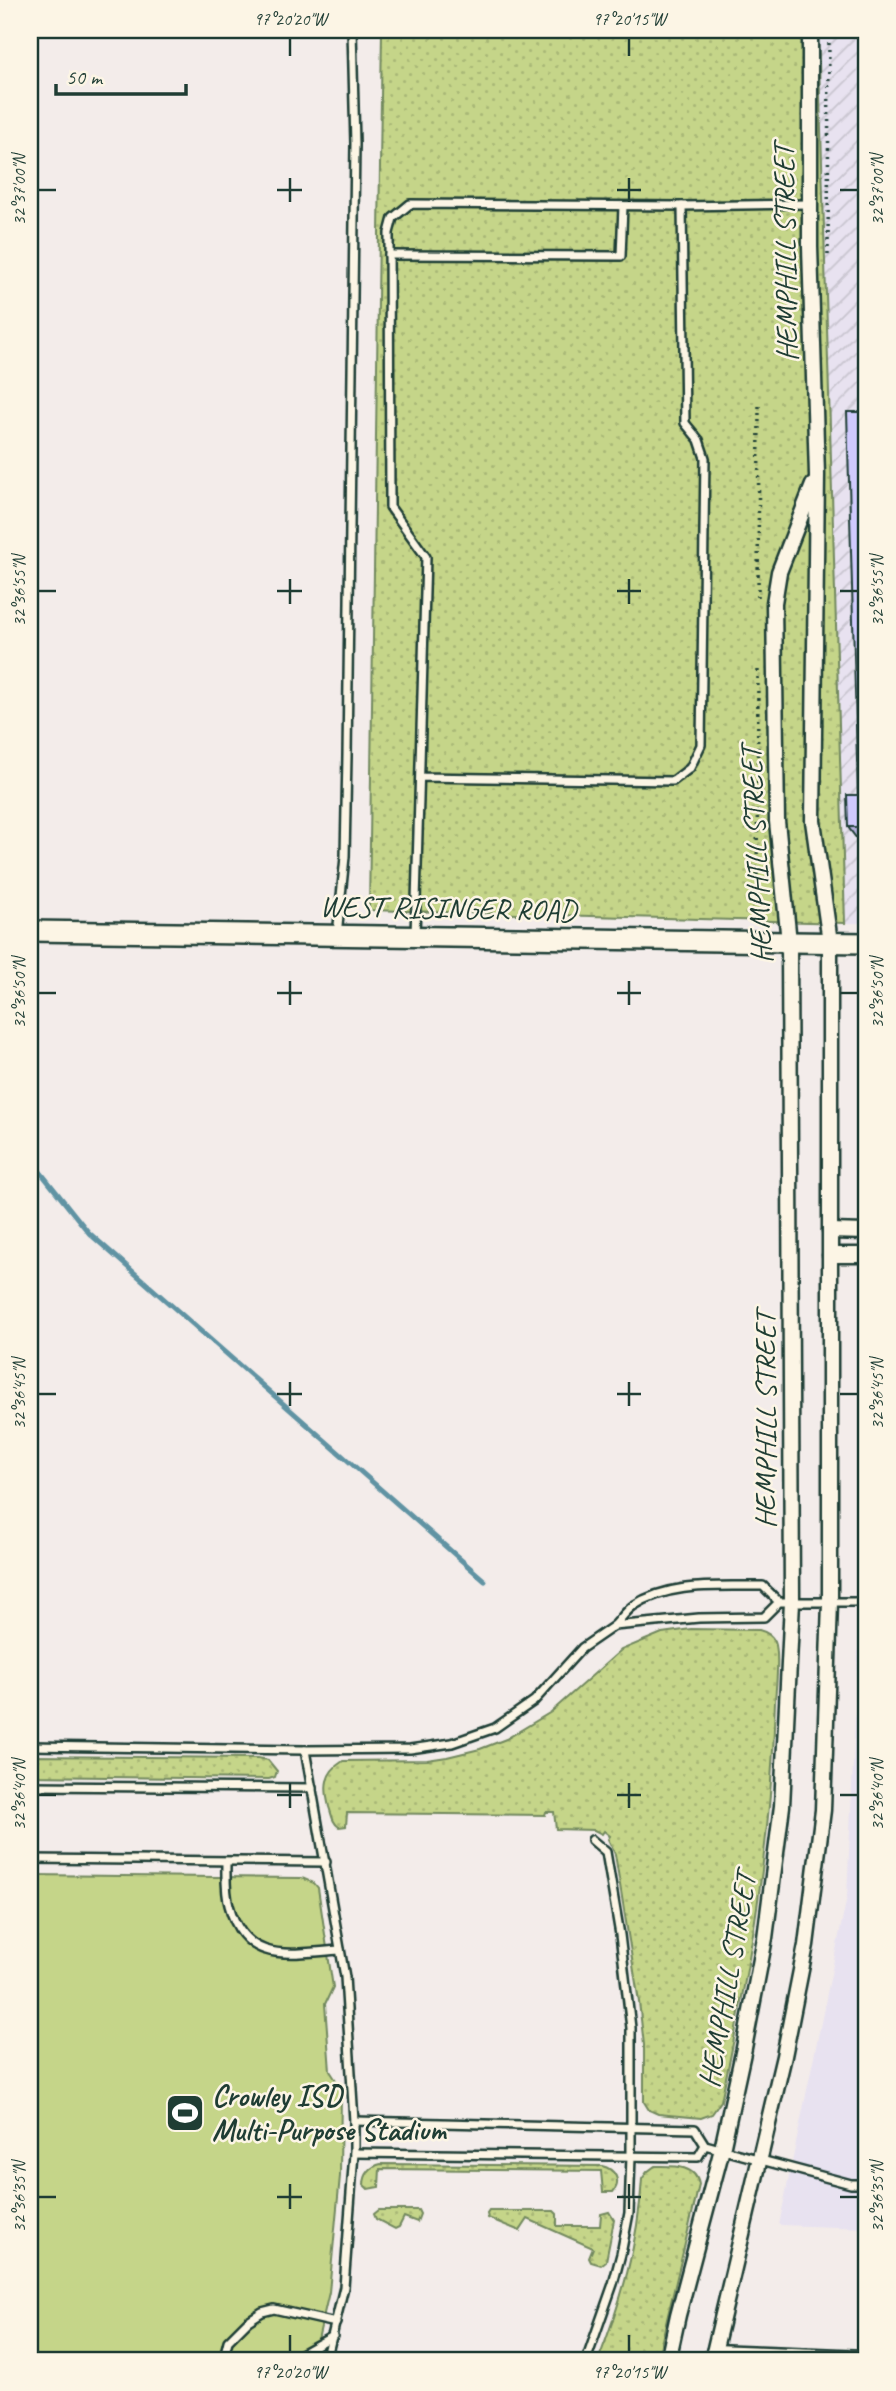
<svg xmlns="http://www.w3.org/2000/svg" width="896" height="2391" font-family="Caveat,sans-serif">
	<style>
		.built { fill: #e8e2f0 }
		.industrial { fill: url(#industrial-furrows) }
		.grass { fill: url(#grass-dots); stroke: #72895e; stroke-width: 2 }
		.pitch { fill: #c5d589; stroke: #72895e; stroke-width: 2 }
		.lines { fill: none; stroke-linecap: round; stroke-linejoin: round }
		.stream { stroke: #6093a3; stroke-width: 5 }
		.lane-casing { stroke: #1f3d34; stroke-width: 12 }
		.street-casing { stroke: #1f3d34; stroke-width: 19 }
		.secondary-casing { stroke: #1f3d34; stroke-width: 24 }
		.path { stroke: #1f3d34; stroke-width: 3.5; stroke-dasharray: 2 5; stroke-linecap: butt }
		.lane { stroke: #fcf5e5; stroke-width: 7 }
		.street { stroke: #fcf5e5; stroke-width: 14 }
		.secondary { stroke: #fcf5e5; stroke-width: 19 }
		.wall { fill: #b3aeda; stroke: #1f3d34; stroke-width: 2 }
		.building { fill: #d0cafd; stroke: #1f3d34; stroke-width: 2 }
		.ticks { fill: none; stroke: #1f3d34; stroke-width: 2.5 }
		.labels { text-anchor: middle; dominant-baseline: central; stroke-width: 5; stroke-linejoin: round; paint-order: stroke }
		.street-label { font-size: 30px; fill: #1f3d34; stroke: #fcf5e5 }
		.poi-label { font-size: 30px; font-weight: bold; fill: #1f3d34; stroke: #fcf5e5; text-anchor: start }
		.neatline { fill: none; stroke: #1f3d34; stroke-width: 2.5 }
		.ticks-label { font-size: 18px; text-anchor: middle; fill: #1f3d34 }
	</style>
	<defs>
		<pattern id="industrial-furrows" width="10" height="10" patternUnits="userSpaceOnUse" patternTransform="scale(1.75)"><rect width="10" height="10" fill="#e8e2f0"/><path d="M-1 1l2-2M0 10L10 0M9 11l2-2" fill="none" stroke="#c7c3ce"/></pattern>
		<pattern id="grass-dots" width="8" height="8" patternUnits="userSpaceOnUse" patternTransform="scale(1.75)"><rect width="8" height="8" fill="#c5d589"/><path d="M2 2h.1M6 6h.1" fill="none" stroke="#a9b877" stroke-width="1.8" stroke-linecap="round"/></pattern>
	</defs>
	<rect width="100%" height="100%" fill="#f3ecea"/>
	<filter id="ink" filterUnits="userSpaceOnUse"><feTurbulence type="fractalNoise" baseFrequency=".0143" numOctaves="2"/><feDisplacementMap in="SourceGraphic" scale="14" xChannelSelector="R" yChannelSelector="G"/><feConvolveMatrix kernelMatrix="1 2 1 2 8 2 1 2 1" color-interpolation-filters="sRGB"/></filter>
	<g filter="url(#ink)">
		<polygon class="built" points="862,1565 866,1565 866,2228 779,2225 847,1897"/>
		<polygon class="industrial" points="818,30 866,30 866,923 845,923"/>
		<g class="grass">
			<polygon points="382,30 818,30 845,923 369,910"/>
			<path d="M691,1629L759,1630C767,1632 772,1635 775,1642C780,1654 776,1686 775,1701C772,1837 750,1968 721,2101L712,2114L701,2118L658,2114L649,2110L644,2102V2045L639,2002L615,1854L608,1839L610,1836L604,1831L602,1834L594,1830L556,1829L554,1812H546L545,1815L347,1813L346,1826L339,1827C332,1822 332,1815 329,1807C324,1787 324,1773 343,1761L427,1760L447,1757L480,1749L506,1739L551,1712L621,1650L662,1633Z"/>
			<polygon points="30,1756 258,1758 268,1760 277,1771 275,1777 269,1779 30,1776"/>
			<path d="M381,2164L602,2166C615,2169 622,2181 613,2192H603L601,2171L380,2169L379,2187L368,2189L364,2185C364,2174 371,2166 381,2164Z"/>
			<path d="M655,2166C672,2166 696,2164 699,2185L657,2361H598C622,2299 638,2245 642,2179L647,2172Z"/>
			<polygon points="379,2210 418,2210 420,2214 417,2222 404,2217 399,2227 395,2229 376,2219 374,2214"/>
			<polygon points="489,2211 554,2211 557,2214 557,2226 600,2226 601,2214 609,2212 614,2220 606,2261 601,2265 591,2262 589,2258 593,2248 528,2219 520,2231 488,2218 487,2214"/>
		</g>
		<polygon class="pitch" points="30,1875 302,1878 314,1883 318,1888 332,1981 333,1987 325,2004 330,2071 341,2088 340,2176 329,2292 313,2361 30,2361"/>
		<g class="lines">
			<polyline class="stream" points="30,1159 89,1233 485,1581"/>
			<g class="lane-casing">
				<g id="lane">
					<polyline points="682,206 809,204"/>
					<polyline points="389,255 621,256 623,206"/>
					<polyline points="337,935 345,857 347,756 355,144 352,30"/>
					<polyline points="415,936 426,557 390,507 389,233 393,218 410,204 682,206 685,423 699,440 705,458 701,745 690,768 673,781 420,777"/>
					<path d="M779,1602L764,1617L699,1618L614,1626C620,1620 626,1611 633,1606C671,1581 720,1587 763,1586L779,1602H866"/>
					<polyline points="30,1746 305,1750"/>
					<polyline points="30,1786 312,1788"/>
					<polyline points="30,1859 326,1862"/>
					<path d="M226,1862C226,1875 225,1892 229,1905C245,1966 291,1953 340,1950"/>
					<polyline points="354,2121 695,2129 705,2145 851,2184 866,2184"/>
					<polyline points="354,2153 698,2157 705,2145"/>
					<polyline points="223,2361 228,2341 248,2321 262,2312 274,2309 336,2323"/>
					<polyline points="288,2361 333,2336"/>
					<polyline points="326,2361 344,2287 354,2153 354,2121 345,1977 305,1750 410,1749 452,1743 495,1728 534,1701 582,1648 614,1626"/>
					<polyline points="586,2361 613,2284 621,2254 629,2213 631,2156 631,2028 620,1935 606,1852 592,1840"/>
				</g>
			</g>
			<g class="street-casing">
				<g id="street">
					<polyline points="830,1231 866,1232"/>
					<polyline points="830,1255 866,1255"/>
					<polyline points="714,2352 866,2358"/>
					<polyline points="668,2361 678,2315 722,2149 744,2048 765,1938 782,1806 792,1602 789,942 777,821 774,603 779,572 813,485"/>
					<polyline points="712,2361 784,2056 806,1945 823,1810 830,1602 830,942 813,821 817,475 810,247 810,30"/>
				</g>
			</g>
			<g class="secondary-casing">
				<polyline id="secondary" points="30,931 866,943"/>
			</g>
			<g class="path">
				<polyline points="828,255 829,30"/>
				<polyline points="758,597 759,401"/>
				<polyline points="757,896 758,667"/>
			</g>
			<use href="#lane" class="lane"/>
			<use href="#street" class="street"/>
			<use href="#secondary" class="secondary"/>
		</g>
		<polygon class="wall" points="866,412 866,847 863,847 848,827 858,795"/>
		<polygon class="building" points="847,412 866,412 866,830 860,830 860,827 848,827 847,795 858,795"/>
	</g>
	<path class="ticks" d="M290,38V56M629,38V56M290,178V202M629,178V202M38,190H56M277,190H302M617,190H641M840,190H858M290,579V604M629,579V604M38,591H56M277,591H302M617,591H641M840,591H858M290,981V1005M629,981V1005M38,993H56M277,993H302M617,993H641M840,993H858M290,1382V1406M629,1382V1406M38,1394H56M277,1394H302M617,1394H641M840,1394H858M290,1783V1808M629,1783V1808M38,1795H56M277,1795H302M617,1795H641M840,1795H858M290,2184V2209M629,2184V2209M38,2197H56M277,2197H302M617,2197H641M840,2197H858M290,2335V2352M629,2335V2352"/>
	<defs>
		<g id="stadium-square" transform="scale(2.0125)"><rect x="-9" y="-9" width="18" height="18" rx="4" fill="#1f3d34" stroke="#fcf5e5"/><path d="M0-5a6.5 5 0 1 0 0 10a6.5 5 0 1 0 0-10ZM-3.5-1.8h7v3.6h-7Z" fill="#fff"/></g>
	</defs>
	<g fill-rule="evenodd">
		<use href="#stadium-square" x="185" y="2113"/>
	</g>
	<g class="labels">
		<g class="street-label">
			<text transform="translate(785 253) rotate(-91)">HEMPHILL STREET</text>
			<text transform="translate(756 855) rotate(-93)">HEMPHILL STREET</text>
			<text transform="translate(448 908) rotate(1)">WEST RISINGER ROAD</text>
			<text transform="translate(765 1420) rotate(-90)">HEMPHILL STREET</text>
			<text transform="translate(727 1980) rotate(-80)">HEMPHILL STREET</text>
		</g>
		<g class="poi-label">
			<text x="212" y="2096">Crowley ISD<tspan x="212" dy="34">Multi-Purpose Stadium</tspan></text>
		</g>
	</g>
	<rect width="896" height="2391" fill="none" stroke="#fcf5e5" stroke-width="77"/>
	<path d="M56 84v10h130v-10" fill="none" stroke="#1f3d34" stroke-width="3.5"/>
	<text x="66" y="84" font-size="21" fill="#1f3d34" stroke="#fcf5e5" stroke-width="5" paint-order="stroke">50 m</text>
	<rect x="38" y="38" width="820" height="2314" class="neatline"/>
	<g class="ticks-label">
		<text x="290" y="25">97°20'20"W</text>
		<text x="629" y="25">97°20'15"W</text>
		<text transform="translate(19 190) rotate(-90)" y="6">32°37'00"N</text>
		<text transform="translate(877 190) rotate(-90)" y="6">32°37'00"N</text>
		<text transform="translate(19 591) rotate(-90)" y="6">32°36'55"N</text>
		<text transform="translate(877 591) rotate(-90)" y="6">32°36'55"N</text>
		<text transform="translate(19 993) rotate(-90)" y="6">32°36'50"N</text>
		<text transform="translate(877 993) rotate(-90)" y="6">32°36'50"N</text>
		<text transform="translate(19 1394) rotate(-90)" y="6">32°36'45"N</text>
		<text transform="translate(877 1394) rotate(-90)" y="6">32°36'45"N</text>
		<text transform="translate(19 1795) rotate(-90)" y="6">32°36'40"N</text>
		<text transform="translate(877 1795) rotate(-90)" y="6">32°36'40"N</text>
		<text transform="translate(19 2197) rotate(-90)" y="6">32°36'35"N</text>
		<text transform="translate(877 2197) rotate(-90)" y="6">32°36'35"N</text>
		<text x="290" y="2378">97°20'20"W</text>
		<text x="629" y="2378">97°20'15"W</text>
	</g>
</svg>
